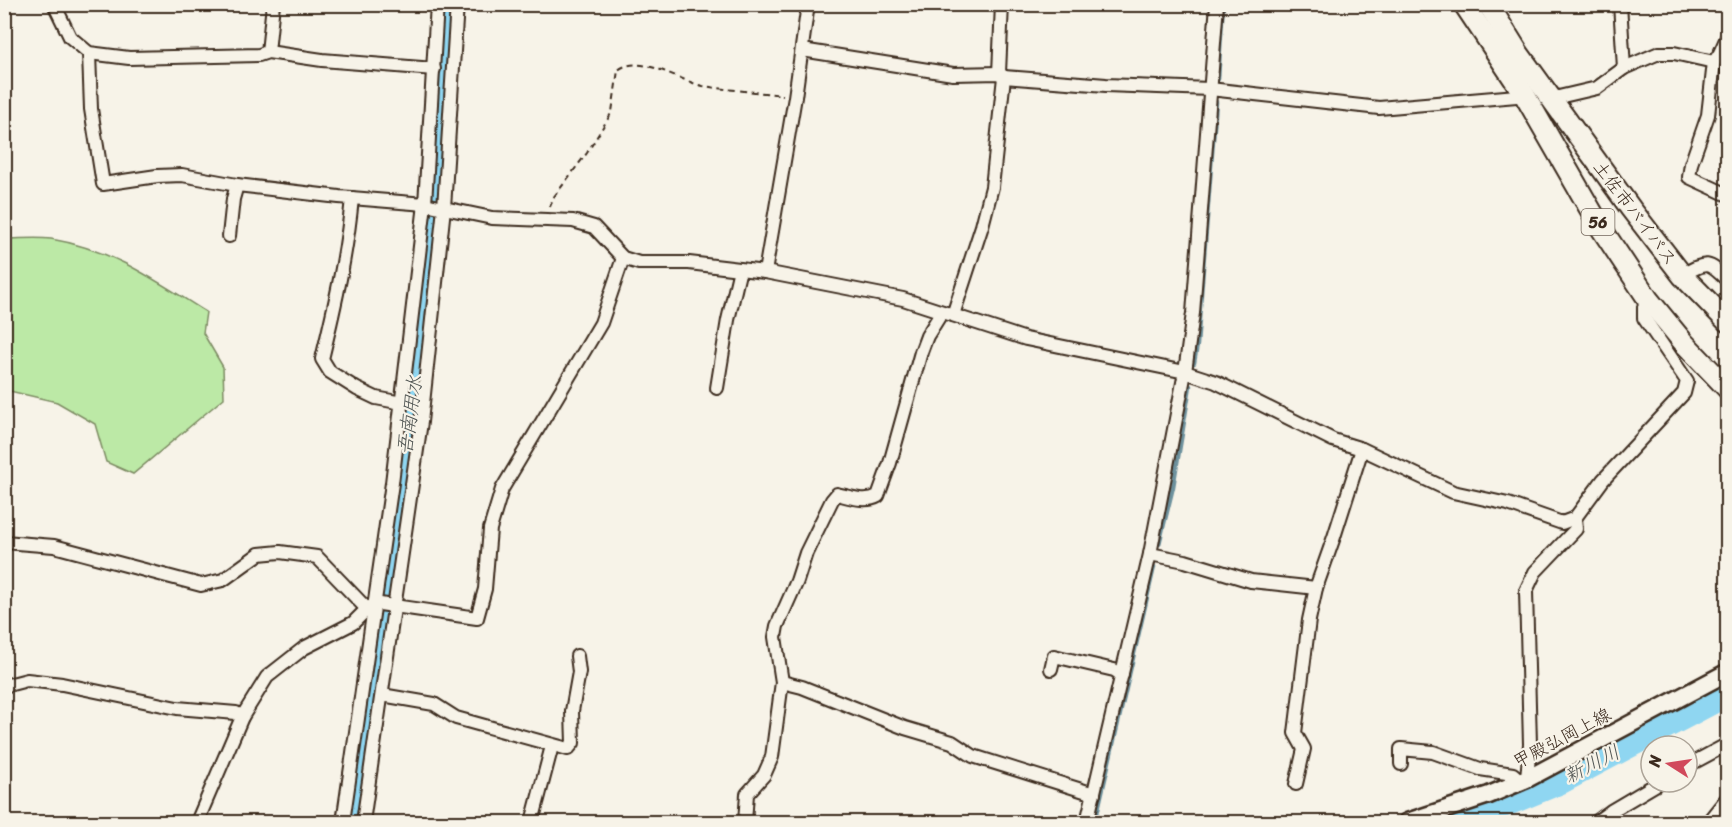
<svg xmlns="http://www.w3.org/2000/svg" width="1732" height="827" font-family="Sriracha,'Klee One',sans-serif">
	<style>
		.green { fill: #bce9a6; stroke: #7c8a62; stroke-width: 1.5 }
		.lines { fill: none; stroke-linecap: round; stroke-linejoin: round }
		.stream { stroke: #6d919d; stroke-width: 4.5 }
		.canal { stroke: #8fd6f1; stroke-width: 15 }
		.river { stroke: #8fd6f1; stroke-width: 26 }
		.minor-casing { stroke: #3b2a1e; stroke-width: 16 }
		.secondary-casing { stroke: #3b2a1e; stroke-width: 21 }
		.trunk-casing { stroke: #3b2a1e; stroke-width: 24 }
		.path { stroke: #3b2a1e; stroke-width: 2; stroke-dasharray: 6 4.5; stroke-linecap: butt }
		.minor { stroke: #f7f3e8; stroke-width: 12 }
		.secondary { stroke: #f7f3e8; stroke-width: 16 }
		.trunk { stroke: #f7f3e8; stroke-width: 20 }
		.labels { text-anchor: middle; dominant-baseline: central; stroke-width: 4.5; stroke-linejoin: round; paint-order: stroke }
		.shield { fill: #f7f3e8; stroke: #73665b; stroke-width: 1.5 }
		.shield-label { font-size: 16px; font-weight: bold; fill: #3b2a1e }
		.street-label { font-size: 18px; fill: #3b2a1e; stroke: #f7f3e8 }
		.water-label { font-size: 20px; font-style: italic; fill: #505553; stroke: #f7f3e8 }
	</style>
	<rect width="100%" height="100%" fill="#f7f3e8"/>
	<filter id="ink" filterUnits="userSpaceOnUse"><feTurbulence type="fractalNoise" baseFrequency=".0167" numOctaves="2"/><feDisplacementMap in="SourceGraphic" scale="12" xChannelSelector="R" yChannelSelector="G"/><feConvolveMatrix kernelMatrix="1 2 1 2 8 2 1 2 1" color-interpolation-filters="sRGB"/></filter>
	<g filter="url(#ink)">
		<path class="green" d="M5,239C20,239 36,237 51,239C112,249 155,280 206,312L203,333L223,367L224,398L133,474L106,462L95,424L57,402L5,390Z"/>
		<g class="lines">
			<g class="stream">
				<polyline points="1218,79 1223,4"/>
				<polyline points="1194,363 1197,345 1216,102"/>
				<polyline points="1159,544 1173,487 1190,386"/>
				<polyline points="1095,822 1154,567"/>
			</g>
			<polyline class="canal" points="353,822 427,298 441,150 448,4"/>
			<polyline class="river" points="1449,822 1495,808 1561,781 1728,693"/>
			<g class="minor-casing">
				<g id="minor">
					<polyline points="54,4 70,37 89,53 129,58 259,55 268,52 322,60 434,69"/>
					<polyline points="1620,4 1624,68"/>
					<polyline points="802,50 953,74 999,73 1004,77"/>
					<polyline points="268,52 273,4"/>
					<polyline points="89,53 91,109 103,184 157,176 182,175 237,185 339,197 425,204 492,218 573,221 594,227 623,258 639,263 689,263 765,272 903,299 1026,339 1185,372 1216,382 1333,440 1362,449 1453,492 1508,504 1562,523 1575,518 1603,480 1684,393 1687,381 1644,318 1644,307 1648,299"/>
					<polyline points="1714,62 1720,53 1728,35"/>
					<polyline points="999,73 1002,4"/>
					<polyline points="1545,98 1550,99 1597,88 1624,68 1659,53 1674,53 1714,62 1708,115 1691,164 1689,177 1728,195"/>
					<path d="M352,198C347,253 335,305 322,359L330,372L357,389L376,398L402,403"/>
					<polyline points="229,236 233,199 237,185"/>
					<polyline points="765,272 795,97 808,4"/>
					<path d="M1682,275C1707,261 1708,261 1728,281"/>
					<polyline points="953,315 982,226 992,187 1004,77 1106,85 1210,89 1379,108 1528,95"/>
					<polyline points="717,388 728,320 740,269"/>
					<polyline points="4,542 54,546 201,585 223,580 259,554 280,552 317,557 367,609 375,604 380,604 477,618 485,589 490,529 502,489 601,323 623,258"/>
					<polyline points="1150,554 1185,561 1251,581 1316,588"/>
					<polyline points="1051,669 1054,656 1114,670 1122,675"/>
					<path d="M782,682L775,637L777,626L797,581L806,553L832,500L837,494C850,497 866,503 878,496L890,463L921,352L927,336L942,312"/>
					<polyline points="4,686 27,680 62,684 177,708 236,713 242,717"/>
					<polyline points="382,695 434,704 456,718 568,749 573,743 572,711 579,672 577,656"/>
					<polyline points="1401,764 1401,749 1433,752 1480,769 1513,774 1521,781"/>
					<polyline points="1687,766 1728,744"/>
					<polyline points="1527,779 1530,744 1526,591 1535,572 1576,529 1575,518"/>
					<polyline points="1296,784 1304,749 1295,733 1309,620 1316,588 1334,537 1362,449"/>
					<polyline points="197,822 242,717 267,677 304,648 353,623 367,609"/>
					<polyline points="343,822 392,483 425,204 437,4"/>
					<polyline points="363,822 421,422 444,208 457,4"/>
					<polyline points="532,822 552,746"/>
					<polyline points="745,822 747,794 764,775 772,757 782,682 802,687 905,728 952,742 973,756 1094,794"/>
					<polyline points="1087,822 1150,554 1185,372 1193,313 1217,4"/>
					<polyline points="1596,822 1611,811 1660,782"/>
					<polyline points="1708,822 1728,797"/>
				</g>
			</g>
			<g class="secondary-casing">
				<polyline id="secondary" points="1407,822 1489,795 1527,779 1728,672"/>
			</g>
			<g class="trunk-casing">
				<g id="trunk">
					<polyline points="1464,4 1524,94 1601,228 1648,299 1684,343 1728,389"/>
					<polyline points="1488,4 1519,54 1631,209 1682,275 1728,322"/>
				</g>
			</g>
			<path class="path" d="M550,207L553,198L587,153L612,112L618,70C641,53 679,81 703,86C730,90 757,92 783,95"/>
			<use href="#minor" class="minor"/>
			<use href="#secondary" class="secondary"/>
			<use href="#trunk" class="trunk"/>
		</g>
	</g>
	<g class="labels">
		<rect class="shield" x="1581.5" y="209" width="33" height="26" rx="4.5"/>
		<g class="shield-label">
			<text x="1598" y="222">56</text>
		</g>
		<g class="street-label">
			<text transform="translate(1635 213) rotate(53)">土佐市バイパス</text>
			<text transform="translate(1562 738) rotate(-28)">甲殿弘岡上線</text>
		</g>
		<g class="water-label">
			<text transform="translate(410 415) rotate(-82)">吾南用水</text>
			<text transform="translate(1592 764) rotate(-27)">新川川</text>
		</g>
	</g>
	<rect width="1732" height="827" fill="none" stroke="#f7f3e8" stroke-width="24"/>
	<rect x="12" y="12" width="1708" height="803" fill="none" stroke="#3b2a1e" stroke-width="2" filter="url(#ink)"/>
	<g transform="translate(1669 764) rotate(282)"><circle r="28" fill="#f7f3e8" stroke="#aca397" stroke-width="1.5"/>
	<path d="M0-4.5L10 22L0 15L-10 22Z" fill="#d1495b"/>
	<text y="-9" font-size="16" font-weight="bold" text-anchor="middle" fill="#3b2a1e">N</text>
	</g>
</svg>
